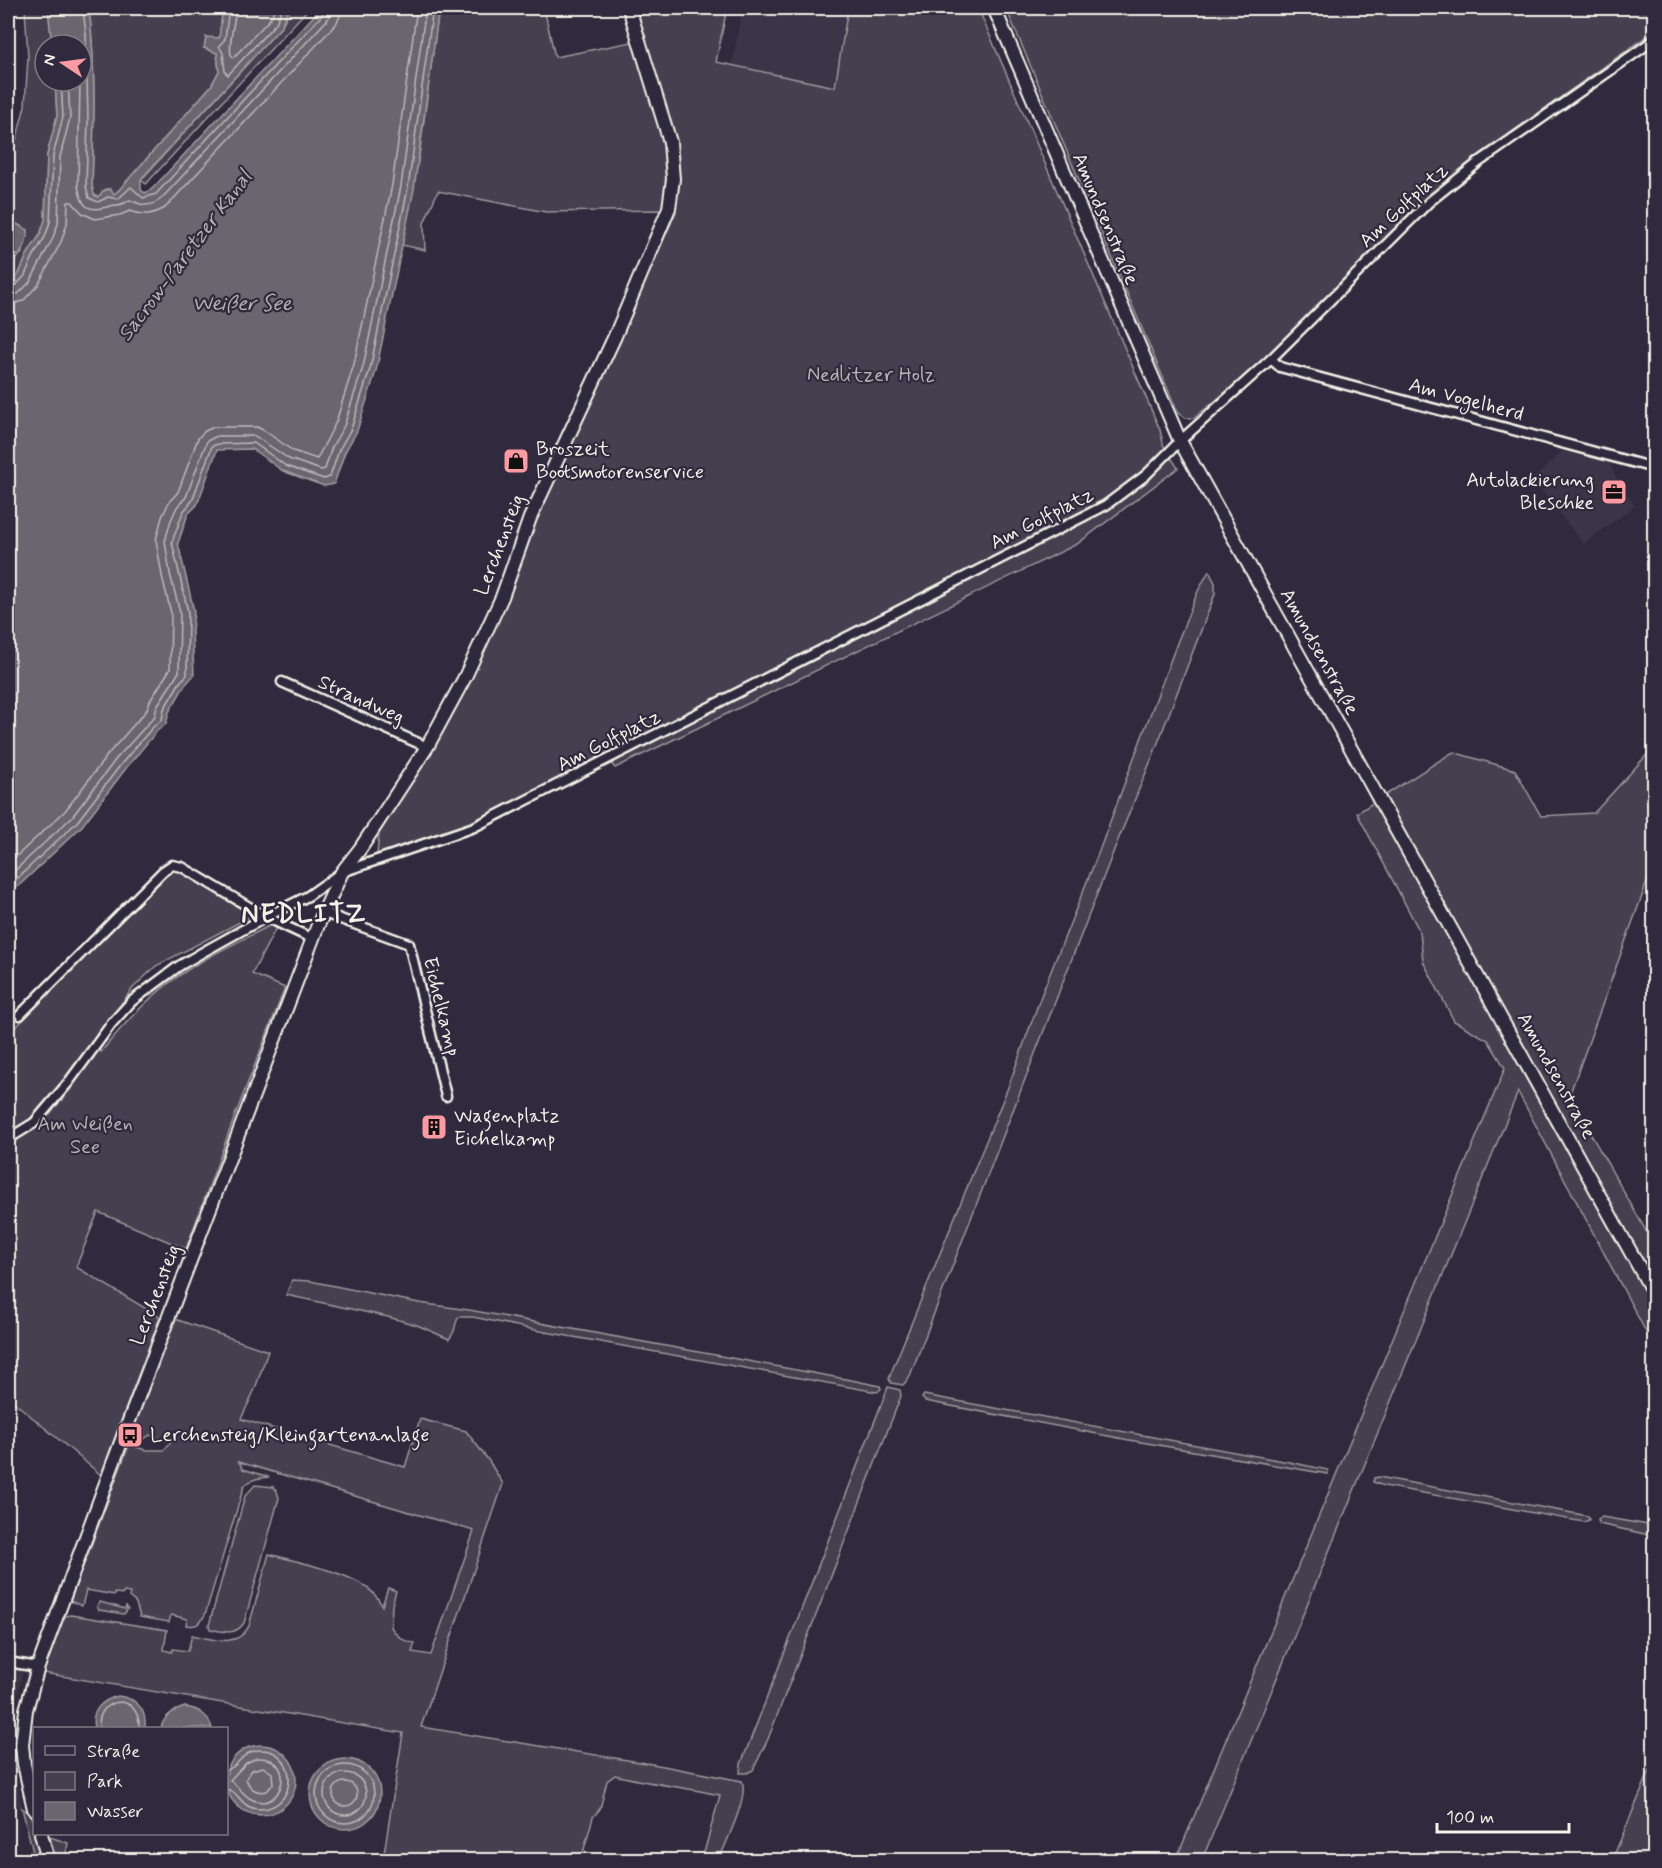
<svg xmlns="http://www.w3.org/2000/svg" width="1662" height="1868" font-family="Mynerve,sans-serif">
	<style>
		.built { fill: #3b3647 }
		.green { fill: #454050; stroke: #9c989c; stroke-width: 1.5; fill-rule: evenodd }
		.water { fill: #6a6670; stroke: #a19ea0; stroke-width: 1.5 }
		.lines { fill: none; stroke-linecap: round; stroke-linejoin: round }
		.shore { stroke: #bdb9b8; stroke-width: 1.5 }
		.street-casing { stroke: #f4f1e8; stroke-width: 13 }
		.secondary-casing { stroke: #f4f1e8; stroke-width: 16 }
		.street { stroke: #2f2a3d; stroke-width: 8 }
		.secondary { stroke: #2f2a3d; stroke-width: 12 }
		.labels { text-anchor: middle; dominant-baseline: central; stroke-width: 4.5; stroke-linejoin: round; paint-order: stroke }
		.street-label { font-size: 20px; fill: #f4f1e8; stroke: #2f2a3d }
		.park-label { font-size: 20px; fill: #b7b3b3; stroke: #2f2a3d }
		.poi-label { font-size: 20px; fill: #f4f1e8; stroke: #2f2a3d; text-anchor: start }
		.water-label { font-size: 21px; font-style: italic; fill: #b6b2b2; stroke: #2f2a3d }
		.district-label { font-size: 26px; font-weight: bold; letter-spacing: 1.5px; fill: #f4f1e8; stroke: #2f2a3d }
	</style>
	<rect width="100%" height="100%" fill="#2f2a3d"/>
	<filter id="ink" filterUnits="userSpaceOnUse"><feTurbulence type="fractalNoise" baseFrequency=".0167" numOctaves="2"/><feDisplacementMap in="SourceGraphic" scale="12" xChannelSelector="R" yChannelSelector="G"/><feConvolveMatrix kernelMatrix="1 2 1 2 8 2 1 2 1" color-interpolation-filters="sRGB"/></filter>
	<g filter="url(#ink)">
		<g class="built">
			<polygon points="742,8 848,8 835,87 732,66"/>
			<polygon points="1568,446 1606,457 1617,479 1635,506 1583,544 1533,479"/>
			<polygon points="8,1667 23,1670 10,1737 22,1808 8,1806"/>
		</g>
		<g class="green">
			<path d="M25,8H48L52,45H45V81H55L57,116L47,155L45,220L40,235L27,255L19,274L9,284C6,274 14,259 22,253L15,223L8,228V156L16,141L25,106L28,57Z"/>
			<path d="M89,8H223L219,39L204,48L217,53L219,71L211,86L119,190L114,194L110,189H106L98,197L94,195L92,186C94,126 96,67 89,8Z"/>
			<polygon points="291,8 309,8 146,184 141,180 281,27"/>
			<polygon points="444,8 544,8 555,57 632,42 630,14 641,8 727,8 716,62 835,87 848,8 978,8 1160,430 1164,447 1178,468 1077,544 615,768 606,757 487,818 400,851 383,856 377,855 379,833 430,750 498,622 510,594 543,497 619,338 676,212 660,210 546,212 438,191 424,223 425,250 402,245 420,150 438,15"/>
			<polygon points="1006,8 1654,8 1654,31 1475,158 1248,374 1194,418 1185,418 1178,413"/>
			<polygon points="1209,571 1215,583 1215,594 1154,753 1116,845 909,1378 903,1385 891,1383 889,1379 891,1373 1009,1085 1041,996 1098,854 1177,643 1198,591"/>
			<polygon points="1654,747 1654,863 1569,1096 1654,1245 1654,1347 1518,1092 1202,1860 1176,1860 1505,1068 1488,1040 1454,1021 1423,961 1420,932 1357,813 1453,752 1515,770 1541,816 1594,813"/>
			<path d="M174,868L255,914L156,966L133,988L90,1045L101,1052C127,1020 154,991 189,969C215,952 244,939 271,925L276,928L252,974L285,988L236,1113L186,1249L98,1212L76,1267L160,1317L101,1475L8,1397V1035Z"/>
			<path d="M292,1280L310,1281L419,1303L469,1310L851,1380L880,1386L881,1389L877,1392L540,1331L473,1317H459C453,1324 458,1329 449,1339L417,1325L388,1317L286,1295Z"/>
			<path d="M172,1318L268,1351L255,1389L241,1419L405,1467L420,1419L466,1431L489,1461L503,1484L421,1727L658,1765L742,1781C749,1797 725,1844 719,1860H702L720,1795C685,1787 650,1784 615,1775L607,1781L600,1809L593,1817L581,1860H383L403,1733L43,1673L48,1655L65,1616L71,1615L167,1630L164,1650L172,1652L173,1649L188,1651L192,1635C212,1639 237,1649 249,1626L269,1554C297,1562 356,1573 374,1594C377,1597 380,1602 382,1606L388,1588L396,1591L392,1605L391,1627C397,1636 403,1642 415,1643L412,1652L431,1655L474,1531L239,1462L243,1469L269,1477C258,1478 251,1479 244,1486L205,1615C199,1624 197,1627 186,1625L187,1619L171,1615L169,1622L140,1617L136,1603L129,1597L130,1593L124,1592L123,1594L115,1593V1595L86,1590L82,1606L70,1601L128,1448L134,1444L131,1439L135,1420ZM150,1435L171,1442L164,1450H145L134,1446L135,1444Z"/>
			<polygon points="888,1387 900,1390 901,1396 768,1739 753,1770 747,1773 740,1773 741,1764"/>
			<polygon points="924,1395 1289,1462 1328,1470 1328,1474 1129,1440 925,1401 922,1398"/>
			<polygon points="1379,1477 1588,1516 1589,1520 1584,1522 1384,1486 1373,1482 1374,1478"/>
			<path d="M255,1485L274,1487L277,1491L279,1498L244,1623C235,1636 224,1632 210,1629L209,1625L245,1496Z"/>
			<polygon points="1602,1517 1654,1526 1654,1536 1599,1524 1598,1520"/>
			<polygon points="100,1602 125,1609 126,1606 128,1609 124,1614 99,1610 97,1606"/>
			<polygon points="1654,1761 1654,1837 1645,1860 1612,1860"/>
			<polygon points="22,1808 32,1815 34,1834 37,1834 44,1860 35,1860"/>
			<polygon points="50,1837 68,1843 65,1860 56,1860"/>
		</g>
		<g class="water">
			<path d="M48,8H89C96,67 94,126 92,186L94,195L98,197L103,191L110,189L114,194L119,190L211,86L219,71L217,53L204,48L206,37L219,38L223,8H288L281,27L141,179V190L145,193L152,189L321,8H444L438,16L414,189L376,371L357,431L345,452L334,484L324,486L283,471L252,449L217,450L197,505L188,514L178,543L194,611L192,631L194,675L185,685L169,712L166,724L157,731L127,767L82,826L8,896V228L15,223L28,230C27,235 27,240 25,245C21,257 4,269 9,283L19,274L27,255L40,235L45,220L47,155L57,116L55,81H81V45H52Z"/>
			<path d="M118,1696C136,1698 147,1709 145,1728H94C90,1711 102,1700 118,1696Z"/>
			<path d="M185,1707C198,1709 208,1714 212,1728H161C164,1716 172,1711 185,1707Z"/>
			<circle cx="261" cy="1780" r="35"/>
			<circle cx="345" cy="1794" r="35"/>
		</g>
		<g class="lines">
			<g class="shore">
				<polyline points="83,8 86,36 88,120 86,186 89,198 98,202 108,197 118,199 131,187 143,198 156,194 323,14 325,8"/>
				<polyline points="229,8 225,39 219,46 223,53 225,72 228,75 276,23 282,8"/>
				<path d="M236,8C235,23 228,41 231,55L234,57L270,19L275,8"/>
				<path d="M80,81L78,186C82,207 87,212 107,207C119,203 117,208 130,200C143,206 150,208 162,198L328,19L332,8"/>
				<polyline points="8,288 14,287 24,277 33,257 45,237 50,222 53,156 63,117 61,81"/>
				<polyline points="8,296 18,294 30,282 52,240 58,224 60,157 70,118 68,81"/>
				<path d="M8,305L23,301L38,285L61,242L67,224L68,202H72L82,213L95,219L120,215L130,211C144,216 152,215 165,208L336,24L340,16L341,8"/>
				<polyline points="8,864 65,811 109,753 146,711 150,701 170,669 171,613 162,576 156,540 162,517 169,502 178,492 198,438 205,431 214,427 257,427 265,431 293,451 317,459 336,422 354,364 392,185 417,8"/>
				<polyline points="8,877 72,817 116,759 155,716 157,706 179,672 180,612 170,574 165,541 171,520 177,507 186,497 207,441 217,436 255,436 289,459 321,470 325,469 332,447 344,426 363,367 401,186 425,14 427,8"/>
				<polyline points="8,887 77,822 122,763 153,727 162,720 164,709 180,682 187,675 188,612 172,542 183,512 192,501 212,446 218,444 254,443 286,466 324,479 330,477 339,450 351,429 370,369 408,188 432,15 436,8"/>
				<path d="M99,1728C97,1694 141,1693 139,1728"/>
				<path d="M257,1758C298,1755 283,1816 251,1799C246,1797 235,1784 230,1780L246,1763Z"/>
				<circle cx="345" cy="1794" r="29"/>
				<path d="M263,1767L272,1773L273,1784L267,1791C256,1794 250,1789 246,1779L252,1770Z"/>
				<path d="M226,1770C239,1768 241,1750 261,1750C299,1750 298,1809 260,1809C240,1809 240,1791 226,1789"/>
				<circle cx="345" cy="1794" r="21"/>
				<circle cx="345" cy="1794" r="12"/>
			</g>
			<g class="street-casing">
				<g id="street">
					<polyline points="1271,359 1280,367 1654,468"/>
					<polyline points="282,682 427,747"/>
					<polyline points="324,913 409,944 446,1096"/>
					<polyline points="20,1015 163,871 172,865 182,867 266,917 313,939"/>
					<polyline points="8,1139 34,1123 68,1083 112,1023 132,1001 179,966 203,952 266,917 308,896 342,872 474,827 1106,505 1146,475 1180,441 1271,359 1429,202 1479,162 1654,40"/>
					<polyline points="8,1662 38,1667"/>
				</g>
			</g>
			<g class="secondary-casing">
				<g id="secondary">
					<polyline points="994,8 1180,441 1654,1294"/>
					<polyline points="34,1809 24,1764 22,1745 26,1710 38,1667 124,1434 318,925 342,872 360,849 427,747 465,677 502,597 530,518 615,336 669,208 673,179 670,142 629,8"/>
					<polyline points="41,1834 48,1860"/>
				</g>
			</g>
			<use href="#street" class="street"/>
			<use href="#secondary" class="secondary"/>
		</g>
	</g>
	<defs>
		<g id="shop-square" transform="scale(1.35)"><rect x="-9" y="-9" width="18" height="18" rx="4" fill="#ff9aa2" stroke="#2f2a3d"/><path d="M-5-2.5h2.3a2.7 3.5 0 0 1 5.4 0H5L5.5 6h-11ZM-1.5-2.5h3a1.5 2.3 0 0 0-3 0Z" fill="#111"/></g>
		<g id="office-square" transform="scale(1.35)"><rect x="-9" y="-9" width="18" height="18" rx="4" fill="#ff9aa2" stroke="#2f2a3d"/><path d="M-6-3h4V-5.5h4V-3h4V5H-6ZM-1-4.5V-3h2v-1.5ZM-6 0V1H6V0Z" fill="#111"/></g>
		<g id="building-square" transform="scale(1.35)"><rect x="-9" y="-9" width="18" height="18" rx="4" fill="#ff9aa2" stroke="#2f2a3d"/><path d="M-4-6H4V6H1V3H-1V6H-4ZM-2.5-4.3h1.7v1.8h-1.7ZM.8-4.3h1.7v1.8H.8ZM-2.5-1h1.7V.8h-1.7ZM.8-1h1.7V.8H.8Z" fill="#111"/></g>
		<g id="bus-square" transform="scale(1.35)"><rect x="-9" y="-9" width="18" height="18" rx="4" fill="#ff9aa2" stroke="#2f2a3d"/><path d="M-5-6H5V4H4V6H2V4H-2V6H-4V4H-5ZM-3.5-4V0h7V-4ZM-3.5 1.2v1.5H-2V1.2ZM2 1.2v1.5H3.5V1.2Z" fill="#111"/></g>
	</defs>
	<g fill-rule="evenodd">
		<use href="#shop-square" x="516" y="461"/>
		<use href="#office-square" x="1614" y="492"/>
		<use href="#building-square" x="434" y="1127"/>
		<use href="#bus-square" x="130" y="1435"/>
	</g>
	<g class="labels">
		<g class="street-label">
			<text transform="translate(1404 206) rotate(-43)">Am Golfplatz</text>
			<text transform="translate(1105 219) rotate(67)">Amundsenstraße</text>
			<text transform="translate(1466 400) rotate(15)">Am Vogelherd</text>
			<text transform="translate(1042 519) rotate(-27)">Am Golfplatz</text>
			<text transform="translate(500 545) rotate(-69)">Lerchensteig</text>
			<text transform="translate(1319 652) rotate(61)">Amundsenstraße</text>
			<text transform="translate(361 700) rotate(24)">Strandweg</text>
			<text transform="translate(609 741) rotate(-27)">Am Golfplatz</text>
			<text transform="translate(441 1007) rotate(76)">Eichelkamp</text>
			<text transform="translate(1556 1076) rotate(61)">Amundsenstraße</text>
			<text transform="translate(156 1295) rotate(-69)">Lerchensteig</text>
		</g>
		<g class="park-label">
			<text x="871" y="375">Nedlitzer Holz</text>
			<text x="85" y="1124">Am Weißen<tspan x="85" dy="23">See</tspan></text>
		</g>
		<g class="poi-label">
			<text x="536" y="449">Broszeit<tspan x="536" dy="23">Bootsmotorenservice</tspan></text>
			<text x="1594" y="480" text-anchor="end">Autolackierung<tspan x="1594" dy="23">Bleschke</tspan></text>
			<text x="454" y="1116">Wagenplatz<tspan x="454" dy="23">Eichelkamp</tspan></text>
			<text x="150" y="1435">Lerchensteig/Kleingartenanlage</text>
		</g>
		<g class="water-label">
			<text transform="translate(185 256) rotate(-53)">Sacrow-Paretzer Kanal</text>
			<text x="242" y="304">Weißer See</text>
		</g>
		<g class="district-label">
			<text x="304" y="915">NEDLITZ</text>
		</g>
	</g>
	<rect width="1662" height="1868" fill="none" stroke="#2f2a3d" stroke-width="30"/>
	<rect x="15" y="15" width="1632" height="1838" fill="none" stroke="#f4f1e8" stroke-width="2" filter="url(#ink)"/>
	<rect x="33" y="1727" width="195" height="108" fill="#2f2a3d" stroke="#7e7a81" stroke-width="1.5"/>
	<rect x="45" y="1746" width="30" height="9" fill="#2f2a3d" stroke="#7e7a81" stroke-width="1.5"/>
	<text x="87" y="1757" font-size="18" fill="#f4f1e8">Straße</text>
	<rect x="45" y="1772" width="30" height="18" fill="#454050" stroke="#7e7a81" stroke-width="1.5"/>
	<text x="87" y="1787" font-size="18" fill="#f4f1e8">Park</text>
	<rect x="45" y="1802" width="30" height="18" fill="#6a6670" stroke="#7e7a81" stroke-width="1.5"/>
	<text x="87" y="1817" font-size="18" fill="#f4f1e8">Wasser</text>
	<g transform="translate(63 63) rotate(283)"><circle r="28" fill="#2f2a3d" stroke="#7e7a81" stroke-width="1.5"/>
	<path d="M0-4.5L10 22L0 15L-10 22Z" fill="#ff9aa2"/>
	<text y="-9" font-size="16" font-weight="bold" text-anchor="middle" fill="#f4f1e8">N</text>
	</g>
	<path d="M1437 1823v9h132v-9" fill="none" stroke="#f4f1e8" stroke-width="3"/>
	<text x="1446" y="1823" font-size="18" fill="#f4f1e8" stroke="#2f2a3d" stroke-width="4.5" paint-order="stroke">100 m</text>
</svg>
